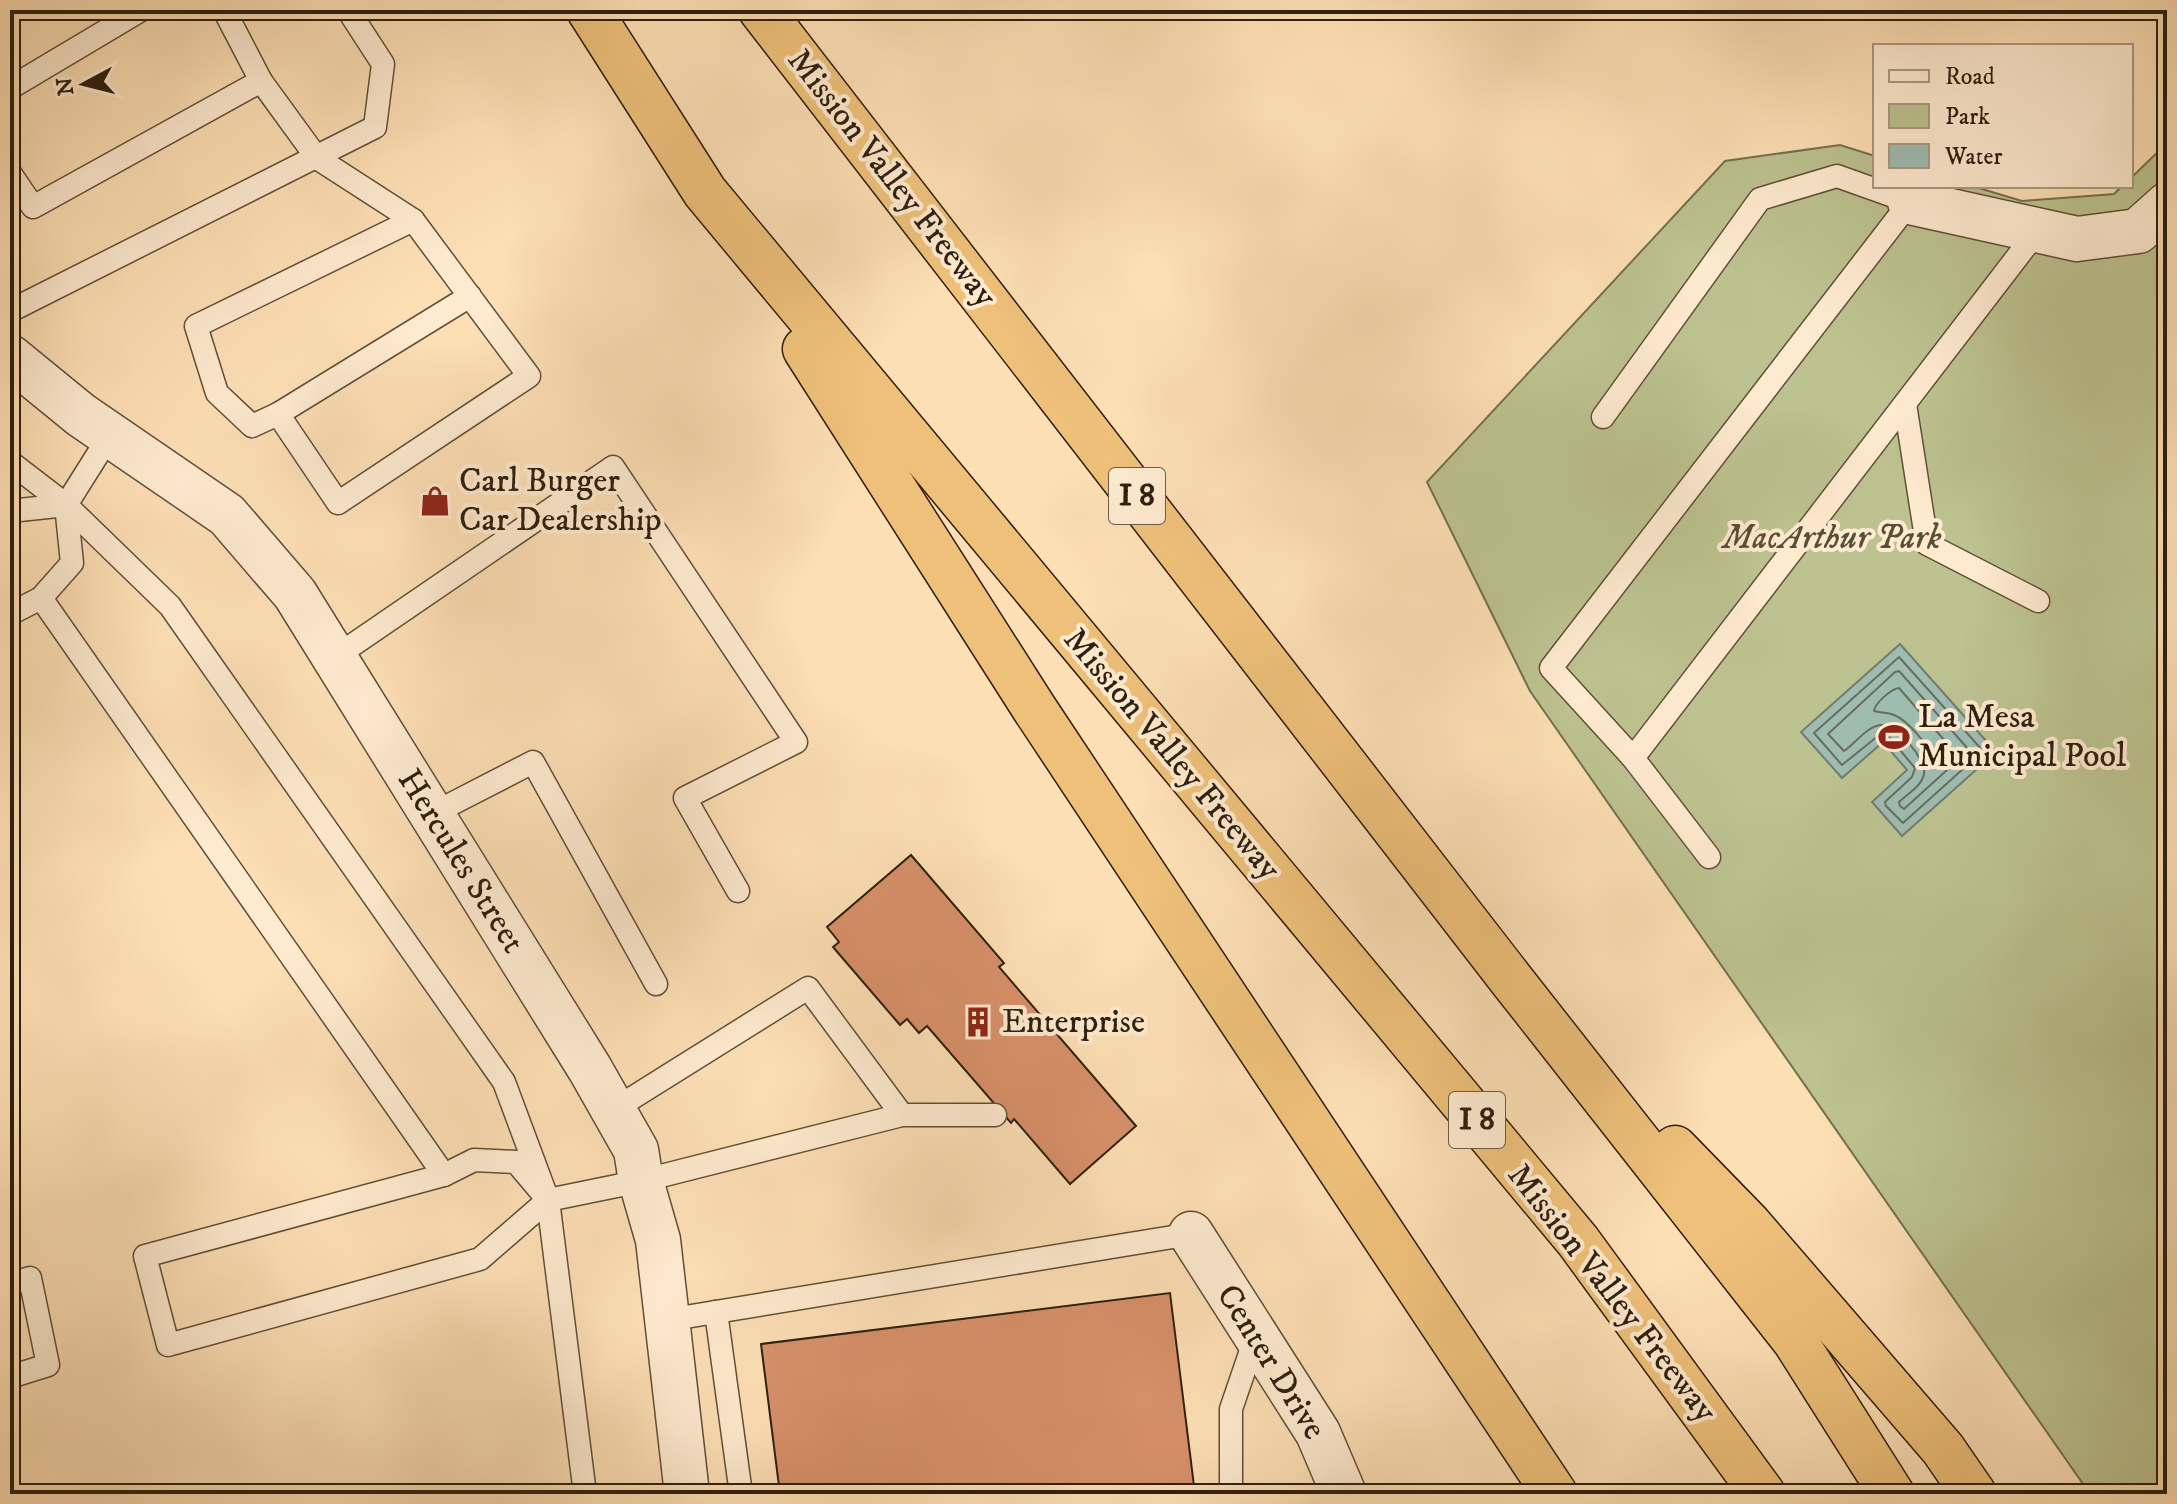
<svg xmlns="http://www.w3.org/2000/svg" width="2177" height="1504" font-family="'IM FELL DW Pica',serif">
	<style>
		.green { fill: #bcc290; stroke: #747050; stroke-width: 2 }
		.water { fill: #9fbcb1; stroke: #717d70; stroke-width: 2 }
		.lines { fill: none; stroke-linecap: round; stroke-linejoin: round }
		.shore { stroke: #666e60; stroke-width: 2 }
		.building { fill: #d7906a; stroke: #2d1f0f; stroke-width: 2 }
		.lane-casing { stroke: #614f38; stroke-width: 25 }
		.street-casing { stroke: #614f38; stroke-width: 47 }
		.highway-casing { stroke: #2d1f0f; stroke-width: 47 }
		.lane { stroke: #feeacf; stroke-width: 22 }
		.street { stroke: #feeacf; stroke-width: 44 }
		.highway { stroke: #eec07a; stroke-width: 44 }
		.labels { text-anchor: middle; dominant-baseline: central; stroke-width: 8; stroke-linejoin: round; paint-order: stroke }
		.shield { fill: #feeacf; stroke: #6c5c49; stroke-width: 2 }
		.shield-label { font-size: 32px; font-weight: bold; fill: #2d1f0f }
		.street-label { font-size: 34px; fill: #2d1f0f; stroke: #feeacf }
		.poi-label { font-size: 34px; fill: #2d1f0f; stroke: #feeacf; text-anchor: start }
		.park-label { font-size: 34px; font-style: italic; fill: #585036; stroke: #feeacf }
	</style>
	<rect width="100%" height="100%" fill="#fddfb5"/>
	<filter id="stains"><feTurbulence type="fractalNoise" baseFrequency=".0025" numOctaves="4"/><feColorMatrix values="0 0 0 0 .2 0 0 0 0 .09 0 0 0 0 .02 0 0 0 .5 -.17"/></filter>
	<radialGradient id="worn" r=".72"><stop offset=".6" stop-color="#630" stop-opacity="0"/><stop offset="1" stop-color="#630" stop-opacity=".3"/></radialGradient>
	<polygon class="green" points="2167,138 2167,1494 2090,1494 1530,691 1427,482 1725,161 1840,145 1875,156 1875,186 1972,186 2022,201 2114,194 2122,186 2131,186 2131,178 2164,146"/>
	<polygon class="water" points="1900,644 1996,752 1902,836 1872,802 1907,770 1883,742 1842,778 1801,732"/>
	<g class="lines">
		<g class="shore">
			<polygon points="1899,657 1983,751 1903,823 1886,806 1885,802 1912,777 1915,768 1890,738 1885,735 1878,736 1842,765 1814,733"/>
			<path d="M1899,671L1969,750L1904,809L1900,806L1899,802C1907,794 1922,786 1924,774C1927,759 1895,723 1880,725C1866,727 1855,744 1844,751L1828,734L1895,672Z"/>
			<path d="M1899,688L1951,748V752L1941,761H1936C1929,747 1908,720 1894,715C1887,712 1880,713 1874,711C1875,703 1891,689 1899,688Z"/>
		</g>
	</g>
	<g class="building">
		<polygon points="911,855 1004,963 999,967 1136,1126 1070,1184 1014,1119 1011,1123 927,1026 919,1033 907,1019 900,1025 833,947 839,942 827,927"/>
		<polygon points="1170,1293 1195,1494 780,1494 761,1344"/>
	</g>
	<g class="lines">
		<g class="lane-casing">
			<g id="lane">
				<polyline points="224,10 261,81 317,158 413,220 529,376 338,503 278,414 470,296"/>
				<polyline points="10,88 141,10"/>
				<polyline points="10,173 33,207 261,81"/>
				<polyline points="10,311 375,127 383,64 348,10"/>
				<polyline points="1905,404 1927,544 2038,601"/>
				<polyline points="278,414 252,426 217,393 196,326 413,220"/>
				<polyline points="1603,417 1760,199 1837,176 1910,202 1551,668 1633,758 1709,857"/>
				<polyline points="10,462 66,505 170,606 504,1082 548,1200 585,1494"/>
				<polyline points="10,511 66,505"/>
				<polyline points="41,598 444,1175"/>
				<polyline points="10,614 41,598 72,563 66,505 110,435"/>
				<polyline points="335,657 613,467 796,742 685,798 738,891"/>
				<polyline points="1633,758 2038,230"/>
				<polyline points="432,814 533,762 656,984"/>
				<polyline points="613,1110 808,988 902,1115"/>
				<polyline points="548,1200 516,1162 474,1160 444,1175 145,1256 168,1345 480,1259 548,1200 641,1181 902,1115 995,1115"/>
				<polyline points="10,1284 30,1278 48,1365 10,1377"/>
				<polyline points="716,1312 741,1494"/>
				<polyline points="667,1320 1191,1234"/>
				<polyline points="1231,1494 1231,1409 1256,1336"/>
			</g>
		</g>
		<g class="street-casing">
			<g id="street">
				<polyline points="1910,202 2077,239 2138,231 2167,205"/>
				<polyline points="10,357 81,415 227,515 295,594 590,1069 636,1150 641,1181 658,1240 687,1494"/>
				<polyline points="1191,1234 1318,1433 1344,1494"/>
			</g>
		</g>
		<g class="highway-casing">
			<g id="highway">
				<polyline points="589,10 705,192 1578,1241 1763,1494"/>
				<polyline points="761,10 1513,982 1795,1341 1892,1494"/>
				<polyline points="805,349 1034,708 1555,1494"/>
				<polyline points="1675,1148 1749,1224 1943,1449 1974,1494"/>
			</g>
		</g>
		<use href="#lane" class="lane"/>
		<use href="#street" class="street"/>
		<use href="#highway" class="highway"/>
	</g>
	<defs>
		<g id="shop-bare" transform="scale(2.4)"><path d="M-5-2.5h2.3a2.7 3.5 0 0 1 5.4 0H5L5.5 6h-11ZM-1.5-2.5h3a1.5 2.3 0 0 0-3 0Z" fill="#8f2418" stroke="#feeacf" stroke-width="2.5" paint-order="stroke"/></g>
		<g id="stadium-bare" transform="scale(2.4)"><path d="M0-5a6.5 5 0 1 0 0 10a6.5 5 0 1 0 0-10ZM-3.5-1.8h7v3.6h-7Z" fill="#8f2418" stroke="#feeacf" stroke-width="2.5" paint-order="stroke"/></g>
		<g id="building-bare" transform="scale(2.4)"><path d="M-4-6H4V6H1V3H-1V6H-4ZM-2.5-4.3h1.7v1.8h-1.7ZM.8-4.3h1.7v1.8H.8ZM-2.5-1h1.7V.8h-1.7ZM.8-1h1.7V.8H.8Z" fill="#8f2418" stroke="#feeacf" stroke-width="2.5" paint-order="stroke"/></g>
	</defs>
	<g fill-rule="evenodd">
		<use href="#shop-bare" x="435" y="501"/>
		<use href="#stadium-bare" x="1894" y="737"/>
		<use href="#building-bare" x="978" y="1022"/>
	</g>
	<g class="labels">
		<g class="shield">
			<rect x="1109" y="468" width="56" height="56" rx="6"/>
			<rect x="1449" y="1092" width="56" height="56" rx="6"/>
		</g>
		<g class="shield-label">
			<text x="1137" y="496">I 8</text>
			<text x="1477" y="1120">I 8</text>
		</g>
		<g class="street-label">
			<text transform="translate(892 178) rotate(52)">Mission Valley Freeway</text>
			<text transform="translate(1172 754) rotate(50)">Mission Valley Freeway</text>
			<text transform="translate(461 861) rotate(58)">Hercules Street</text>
			<text transform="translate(1612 1293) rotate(52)">Mission Valley Freeway</text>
			<text transform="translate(1271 1362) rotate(58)">Center Drive</text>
		</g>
		<g class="poi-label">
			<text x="459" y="481">Carl Burger<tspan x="459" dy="39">Car Dealership</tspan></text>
			<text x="1918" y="717">La Mesa<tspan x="1918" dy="39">Municipal Pool</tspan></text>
			<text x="1002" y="1022">Enterprise</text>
		</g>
		<g class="park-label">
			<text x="1832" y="538">MacArthur Park</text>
		</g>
	</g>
	<rect width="2177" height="1504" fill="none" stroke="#fddfb5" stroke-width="40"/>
	<rect x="12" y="12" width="2153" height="1480" fill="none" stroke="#2d1f0f" stroke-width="4"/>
	<rect x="20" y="20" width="2137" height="1464" fill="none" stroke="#2d1f0f" stroke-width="2"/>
	<rect x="1873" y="44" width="260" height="144" fill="#feeacf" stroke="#aa9982" stroke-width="2"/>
	<rect x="1889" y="70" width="40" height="12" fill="#feeacf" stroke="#aa9982" stroke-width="2"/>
	<text x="1945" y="84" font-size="24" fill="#2d1f0f">Road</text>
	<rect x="1889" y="104" width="40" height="24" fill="#bcc290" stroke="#aa9982" stroke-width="2"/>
	<text x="1945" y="124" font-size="24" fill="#2d1f0f">Park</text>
	<rect x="1889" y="144" width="40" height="24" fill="#9fbcb1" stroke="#aa9982" stroke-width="2"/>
	<text x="1945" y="164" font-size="24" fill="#2d1f0f">Water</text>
	<g transform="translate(84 84) rotate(263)" stroke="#feeacf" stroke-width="6" paint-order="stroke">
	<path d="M0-6L14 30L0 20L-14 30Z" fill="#2d1f0f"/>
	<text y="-12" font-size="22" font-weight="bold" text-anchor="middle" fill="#2d1f0f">N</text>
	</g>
	<rect width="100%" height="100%" filter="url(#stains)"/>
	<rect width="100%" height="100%" fill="url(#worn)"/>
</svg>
